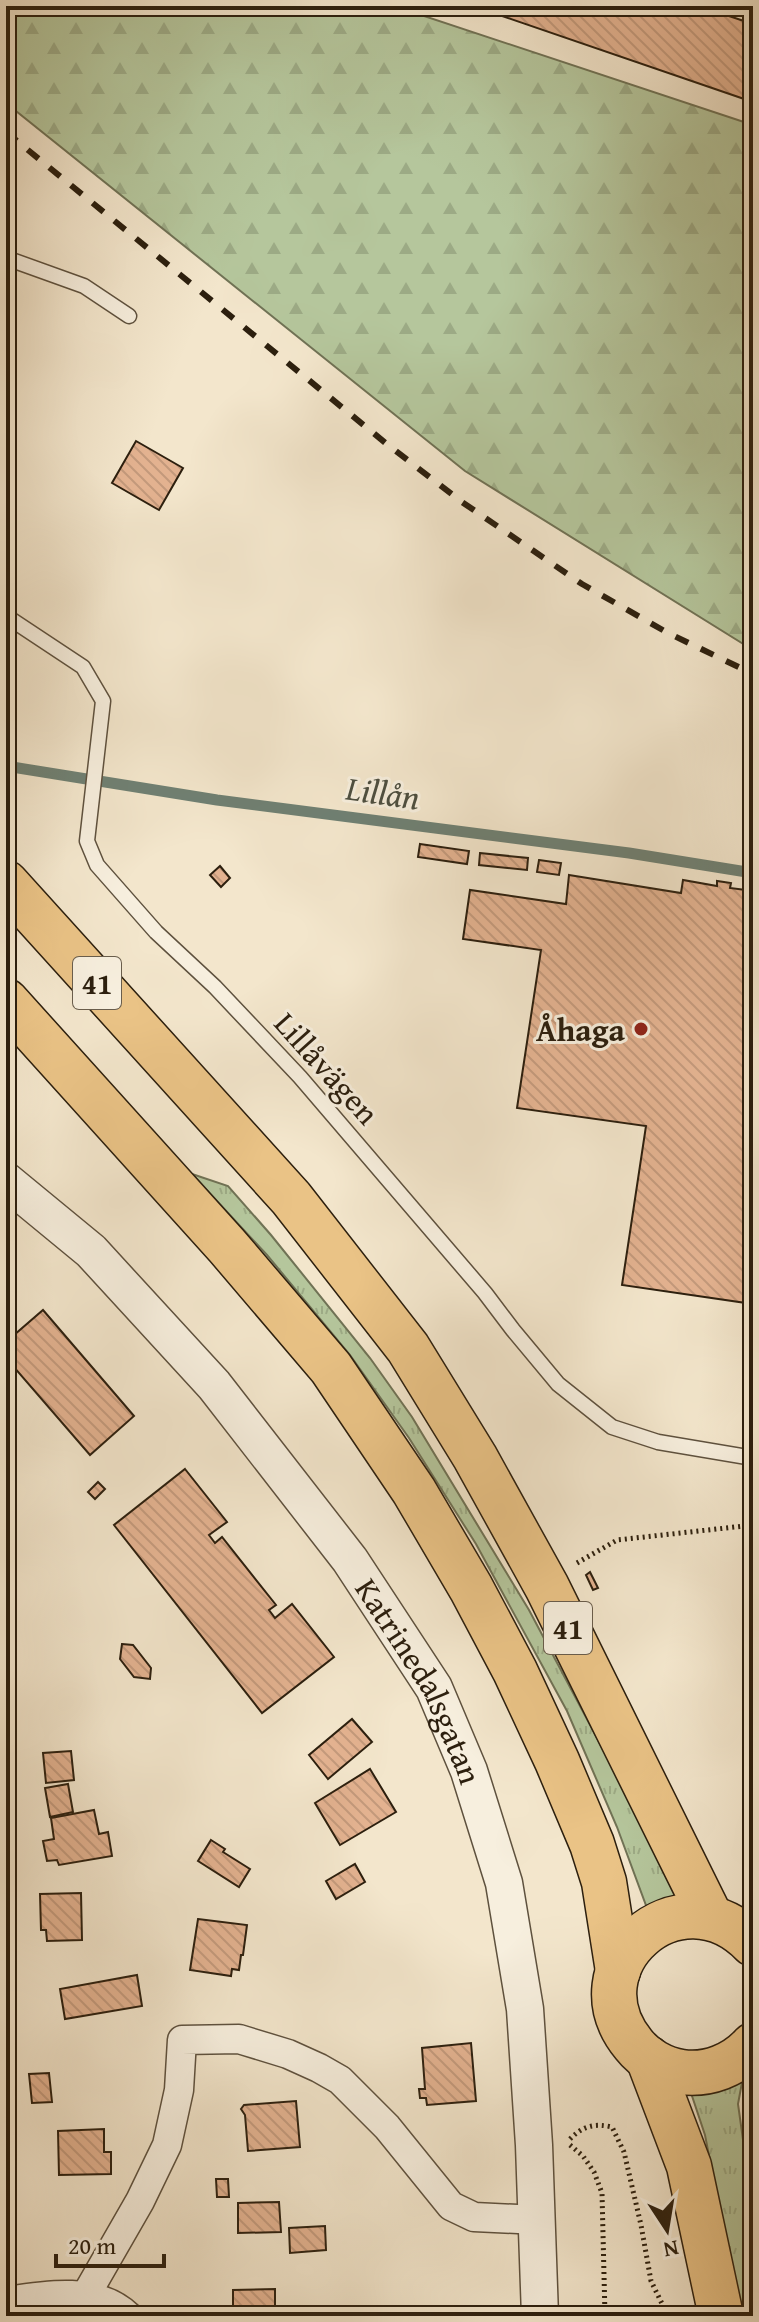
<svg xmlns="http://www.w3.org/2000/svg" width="759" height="2322" font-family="'Gentium Book Plus',serif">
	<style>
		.grass { fill: url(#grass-tufts); stroke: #707255; stroke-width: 2 }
		.forest { fill: url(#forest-firs); stroke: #707255; stroke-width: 2 }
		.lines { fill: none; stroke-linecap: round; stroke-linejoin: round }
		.stream { stroke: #6f8073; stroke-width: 11 }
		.building { fill: url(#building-back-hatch); stroke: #2c1f0e; stroke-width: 2 }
		.service-casing { stroke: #5e513e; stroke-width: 17 }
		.minor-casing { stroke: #5e513e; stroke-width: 31 }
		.tertiary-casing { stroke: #5e513e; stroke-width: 39 }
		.primary-casing { stroke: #2c1f0e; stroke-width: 47 }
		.path { stroke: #2c1f0e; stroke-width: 5; stroke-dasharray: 2 4; stroke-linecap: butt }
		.service { stroke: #f7efde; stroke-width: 14 }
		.minor { stroke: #f7efde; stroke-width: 28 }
		.tertiary { stroke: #f7efde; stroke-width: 36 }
		.primary { stroke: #eac386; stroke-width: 44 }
		.rail { stroke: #2c1f0e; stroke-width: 6; stroke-dasharray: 14 14; stroke-linecap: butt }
		.poi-dot { fill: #8f2418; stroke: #f7efde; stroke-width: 3 }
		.labels { text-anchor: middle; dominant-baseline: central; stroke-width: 6; stroke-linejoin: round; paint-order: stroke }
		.shield { fill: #f7efde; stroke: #695d4c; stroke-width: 2 }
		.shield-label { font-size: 30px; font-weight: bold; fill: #2c1f0e }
		.poi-label { font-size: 32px; font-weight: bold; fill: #2c1f0e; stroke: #f7efde; text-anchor: end }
		.street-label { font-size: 32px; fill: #2c1f0e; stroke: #f7efde }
		.water-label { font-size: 34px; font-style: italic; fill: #4d4f40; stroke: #f7efde }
	</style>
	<defs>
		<pattern id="grass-tufts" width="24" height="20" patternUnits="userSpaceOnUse" patternTransform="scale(2)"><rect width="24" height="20" fill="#b5c69c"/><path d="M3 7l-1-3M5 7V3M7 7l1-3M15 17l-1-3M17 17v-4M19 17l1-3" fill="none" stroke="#9caa85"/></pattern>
		<pattern id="forest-firs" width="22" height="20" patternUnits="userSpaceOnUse" patternTransform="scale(2)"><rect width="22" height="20" fill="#b5c69c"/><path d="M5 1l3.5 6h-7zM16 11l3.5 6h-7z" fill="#9caa85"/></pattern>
		<pattern id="building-back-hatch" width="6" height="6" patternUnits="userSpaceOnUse" patternTransform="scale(2)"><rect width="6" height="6" fill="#e3b290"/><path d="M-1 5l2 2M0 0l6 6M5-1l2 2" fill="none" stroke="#c3997b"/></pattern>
	</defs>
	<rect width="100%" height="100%" fill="#f3e6cc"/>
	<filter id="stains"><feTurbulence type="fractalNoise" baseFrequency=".0025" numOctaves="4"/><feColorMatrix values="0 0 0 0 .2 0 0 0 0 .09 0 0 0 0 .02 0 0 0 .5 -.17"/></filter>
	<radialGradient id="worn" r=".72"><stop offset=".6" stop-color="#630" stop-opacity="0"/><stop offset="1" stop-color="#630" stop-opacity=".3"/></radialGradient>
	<g class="grass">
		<polygon points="192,1174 228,1186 271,1235 370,1358 412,1417 529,1610 682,1898 647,1908 617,1827 567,1711 476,1544 409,1438 350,1355 267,1255"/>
		<polygon points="743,2077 738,2104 753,2211 753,2316 740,2316 705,2135 691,2093"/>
	</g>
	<polygon class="forest" points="6,6 394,6 753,125 753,650 465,471 6,103"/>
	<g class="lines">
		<polyline class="stream" points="6,766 217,800 629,853 753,873"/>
	</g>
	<g class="building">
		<polygon points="473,6 699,6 753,24 753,102"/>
		<polygon points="136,441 183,468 159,510 112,483"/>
		<polygon points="420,844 469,851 467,864 418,857"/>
		<polygon points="480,853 528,858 527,870 479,865"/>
		<polygon points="539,860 561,863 559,875 537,872"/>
		<polygon points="220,866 230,878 221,887 210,875"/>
		<polygon points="569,875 681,893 683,880 717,886 717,881 731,883 730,888 753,891 753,1304 622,1285 646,1126 517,1108 541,950 463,939 470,890 566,904"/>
		<polygon points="43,1310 134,1416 90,1455 6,1358 6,1342"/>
		<polygon points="185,1469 227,1522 209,1535 215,1543 222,1537 276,1605 269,1610 275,1618 292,1604 334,1657 262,1713 114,1525"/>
		<polygon points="98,1482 105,1489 95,1499 88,1492"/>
		<polygon points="590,1572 598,1588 593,1590 586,1575"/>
		<polygon points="122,1644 133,1645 151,1668 150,1679 134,1677 120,1659"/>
		<polygon points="352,1719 372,1742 328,1779 309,1755"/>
		<polygon points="71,1751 74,1780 46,1783 43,1753"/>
		<polygon points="370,1769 396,1812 340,1845 315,1803"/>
		<polygon points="68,1784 73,1812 50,1817 45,1788"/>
		<polygon points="94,1810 99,1834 108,1832 112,1856 59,1865 57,1860 47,1861 43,1841 54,1839 51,1818"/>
		<polygon points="211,1840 225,1849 223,1852 250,1869 239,1887 198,1861"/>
		<polygon points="355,1864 365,1882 336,1899 326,1881"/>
		<polygon points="81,1893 82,1940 47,1941 46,1930 41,1930 40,1894"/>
		<polygon points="198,1919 247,1925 243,1955 241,1955 239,1970 232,1969 231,1976 190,1970"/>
		<polygon points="137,1975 142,2006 65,2019 60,1989"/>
		<polygon points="471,2043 476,2101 427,2105 426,2098 420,2098 419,2089 425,2089 422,2048"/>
		<polygon points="49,2073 52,2102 32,2103 29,2074"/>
		<polygon points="296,2101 300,2147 248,2151 245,2115 241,2109 244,2105"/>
		<polygon points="104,2129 104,2152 111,2152 111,2174 59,2175 58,2131"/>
		<polygon points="216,2179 228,2179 229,2197 217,2197"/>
		<polygon points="279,2202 281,2232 238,2233 238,2203"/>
		<polygon points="325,2226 326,2250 290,2253 289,2228"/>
		<polygon points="275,2289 275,2316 233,2316 233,2290"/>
		<rect x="435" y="2307" width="30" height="9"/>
	</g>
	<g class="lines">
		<g class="service-casing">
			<g id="service">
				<polyline points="6,258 84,286 129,316"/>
				<polyline points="6,616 83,667 103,701 87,841 97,865 156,932 215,987 300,1077 485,1293 513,1330 558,1384 612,1427 658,1442 753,1458"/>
			</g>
		</g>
		<g class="minor-casing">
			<g id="minor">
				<polyline points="86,2295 140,2201 167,2145 179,2090 182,2040 239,2039 288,2054 319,2068 340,2080 387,2127 451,2206 474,2217 538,2220"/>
				<path d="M6,2301C45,2295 97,2286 128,2316"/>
			</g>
		</g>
		<g class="tertiary-casing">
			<g id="tertiary">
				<path id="s1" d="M6,1181L91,1251L214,1385L350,1560L434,1688L469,1771L504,1883L525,2009L534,2145L540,2316"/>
			</g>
		</g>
		<g class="primary-casing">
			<g id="primary">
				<polyline points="6,883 291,1198 408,1348 475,1457 547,1587 711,1918"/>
				<polyline points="6,1001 227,1246 331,1368 414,1491 471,1588 515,1671 557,1761 592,1844 604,1882 618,1971"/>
				<path d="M753,1944C678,1867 569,1967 634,2045C645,2059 663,2069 681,2072C708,2076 735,2065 753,2045"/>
				<polyline points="648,2058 689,2166 721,2316"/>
			</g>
		</g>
		<g class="path">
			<polyline points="577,1563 617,1540 753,1525"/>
			<path d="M570,2139C583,2126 594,2123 612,2127L624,2152L641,2225L651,2281L668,2316"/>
			<polyline points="570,2145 583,2156 594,2172 602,2193 605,2316"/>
		</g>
		<use href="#service" class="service"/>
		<use href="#minor" class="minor"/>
		<use href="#tertiary" class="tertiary"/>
		<use href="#primary" class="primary"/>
		<polyline class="rail" points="6,132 388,445 462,502 582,584 668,633 753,674"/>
	</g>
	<circle class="poi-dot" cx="641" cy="1029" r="8"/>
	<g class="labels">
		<g class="shield">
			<rect x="73" y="957" width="48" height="52" rx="6"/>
			<rect x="544" y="1602" width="48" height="52" rx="6"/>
		</g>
		<g class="shield-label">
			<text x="97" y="983">41</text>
			<text x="568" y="1628">41</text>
		</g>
		<g class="poi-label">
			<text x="625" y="1029">Åhaga</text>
		</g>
		<g class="street-label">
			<text transform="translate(327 1068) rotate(48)">Lillåvägen</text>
			<text stroke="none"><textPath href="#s1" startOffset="654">Katrinedalsgatan</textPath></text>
		</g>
		<g class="water-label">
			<text transform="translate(383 792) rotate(8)">Lillån</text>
		</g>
	</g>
	<rect width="759" height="2322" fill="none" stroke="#f3e6cc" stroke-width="32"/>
	<rect x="8" y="8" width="743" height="2306" fill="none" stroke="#2c1f0e" stroke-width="4"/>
	<rect x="16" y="16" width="727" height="2290" fill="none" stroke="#2c1f0e" stroke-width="2"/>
	<g transform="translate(667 2230) rotate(168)" stroke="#f7efde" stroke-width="6" paint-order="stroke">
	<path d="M0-6L14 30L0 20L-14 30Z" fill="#2c1f0e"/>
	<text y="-12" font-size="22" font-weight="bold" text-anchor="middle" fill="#2c1f0e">N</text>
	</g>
	<path d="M56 2254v12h108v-12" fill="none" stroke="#2c1f0e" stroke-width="4"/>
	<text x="68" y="2254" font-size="24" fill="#2c1f0e" stroke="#f7efde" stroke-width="6" paint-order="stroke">20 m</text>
	<rect width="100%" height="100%" filter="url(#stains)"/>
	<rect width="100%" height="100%" fill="url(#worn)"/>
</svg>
